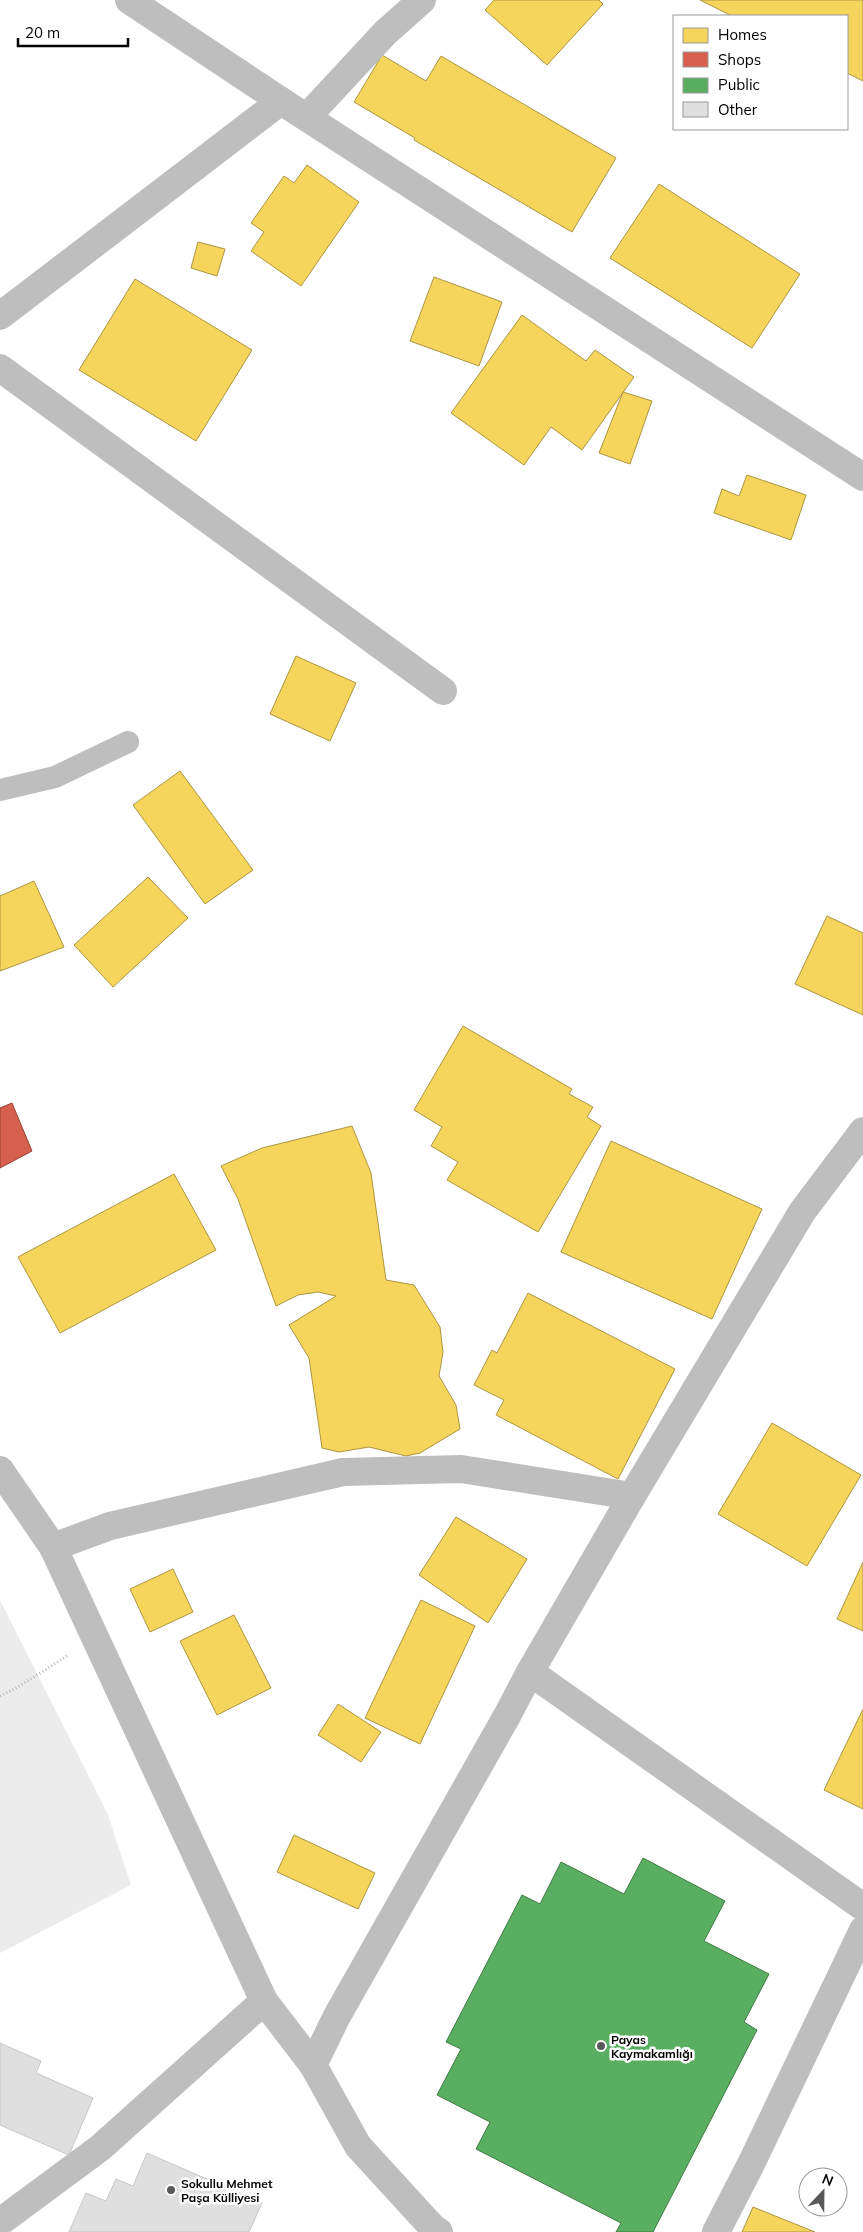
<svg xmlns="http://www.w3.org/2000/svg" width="863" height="2232" font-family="Mulish,sans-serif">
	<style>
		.green { fill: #ececec }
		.homes { fill: #f6d55c; stroke: #ac9540 }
		.shops { fill: #d6604d; stroke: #964336 }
		.public { fill: #5aae61; stroke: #3f7a44 }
		.building { fill: #dfdfdf; stroke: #c7c7c7 }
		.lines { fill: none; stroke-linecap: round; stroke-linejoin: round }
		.path { stroke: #b9b9b9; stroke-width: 3; stroke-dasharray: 1 2.5; stroke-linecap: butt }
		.service { stroke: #bebebe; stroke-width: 22 }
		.pedestrian { stroke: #bebebe; stroke-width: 28 }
		.minor { stroke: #bebebe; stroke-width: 28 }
		.tertiary { stroke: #bebebe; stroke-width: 28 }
		.poi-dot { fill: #595959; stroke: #fff; stroke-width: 2 }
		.labels { text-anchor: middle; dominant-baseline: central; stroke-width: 5; stroke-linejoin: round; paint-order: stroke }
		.poi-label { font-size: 12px; font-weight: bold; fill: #000; stroke: #fff; text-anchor: start }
	</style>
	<rect width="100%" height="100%" fill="#fff"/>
	<polygon class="green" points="0,1600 108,1815 131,1885 0,1953"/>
	<g class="homes">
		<polygon points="494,0 599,0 603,4 547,65 485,10"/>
		<polygon points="700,0 863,0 863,81 847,73 847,16 732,16"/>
		<polygon points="382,55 426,81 441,56 616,158 572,232 414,140 415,138 354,102"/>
		<polygon points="307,165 359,202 301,286 251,251 264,232 251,223 284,176 294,183"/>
		<polygon points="659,184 800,274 752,348 610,258"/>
		<polygon points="198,242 225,249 217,276 191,268"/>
		<polygon points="434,277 502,302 479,366 410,341"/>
		<polygon points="135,279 252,350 196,441 79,370"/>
		<polygon points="522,315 586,361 595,350 634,377 582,450 551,427 524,465 451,413"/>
		<polygon points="623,392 652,401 630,464 599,453"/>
		<polygon points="747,475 806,495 791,540 714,513 722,489 739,496"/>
		<polygon points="296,656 356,683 330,741 270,714"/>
		<polygon points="180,771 253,870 205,904 133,805"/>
		<polygon points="148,877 188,918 113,987 74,945"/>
		<polygon points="34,881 64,947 0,971 0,896"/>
		<polygon points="827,916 863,933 863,1015 795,984"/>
		<polygon points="463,1026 572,1089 569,1094 593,1107 587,1117 601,1126 538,1232 447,1180 458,1162 431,1146 442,1127 414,1110"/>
		<polygon points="352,1126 371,1173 386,1280 414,1285 440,1327 443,1352 439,1376 456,1405 460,1429 420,1453 406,1456 369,1447 339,1452 322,1448 309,1358 289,1325 336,1296 318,1292 298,1295 276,1306 238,1199 221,1166 262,1148"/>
		<polygon points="611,1141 762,1209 712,1319 561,1252"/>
		<polygon points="174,1174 216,1250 60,1333 18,1257"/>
		<polygon points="528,1293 675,1369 618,1479 496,1415 504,1400 474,1385 492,1350 497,1353"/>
		<polygon points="772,1423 861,1475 807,1566 718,1514"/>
		<polygon points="456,1517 527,1559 488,1623 419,1575"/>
		<polygon points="863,1562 863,1631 837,1619"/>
		<polygon points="173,1569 193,1612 150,1632 130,1589"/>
		<polygon points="421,1600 475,1626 420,1744 365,1718"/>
		<polygon points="234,1615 271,1688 217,1715 180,1641"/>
		<polygon points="338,1704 381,1732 361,1762 318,1735"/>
		<polygon points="863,1709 863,1809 824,1790"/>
		<polygon points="294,1835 375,1873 358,1909 277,1872"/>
		<polygon points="753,2207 815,2232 742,2232"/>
	</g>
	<polygon class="shops" points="12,1103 32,1151 0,1168 0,1108"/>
	<polygon class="public" points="643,1858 725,1901 704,1941 769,1974 744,2022 757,2030 653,2232 616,2232 621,2223 476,2149 490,2122 437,2095 461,2049 446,2042 522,1895 540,1904 561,1862 624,1894"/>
	<g class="building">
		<polygon points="0,2043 41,2061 36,2073 93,2098 69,2155 0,2125"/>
		<polygon points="147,2153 262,2203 249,2232 69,2232 86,2193 106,2201 116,2179 133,2186"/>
	</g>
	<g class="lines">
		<polyline class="path" points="0,1696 18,1687 67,1656"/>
		<polyline class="service" points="0,790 55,777 128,742"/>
		<polyline class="pedestrian" points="0,2222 100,2148 264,2001"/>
		<g class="minor">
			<polyline points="129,0 281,101"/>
			<polyline points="307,117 385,33 422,0"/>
			<polyline points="0,316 281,101 863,477"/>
			<polyline points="0,368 443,691"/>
			<polyline points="53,1547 110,1526 343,1472 461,1469 632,1496"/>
			<polyline points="530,1672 863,1907"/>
			<polyline points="313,2065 337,2016 508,1714 530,1672 632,1496 802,1212 863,1131"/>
			<polyline points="716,2232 751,2164 863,1930"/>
		</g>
		<polyline class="tertiary" points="0,1470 53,1547 264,2001 313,2065 358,2146 433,2228 439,2232"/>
	</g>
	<g class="poi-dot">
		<circle cx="601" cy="2046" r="5"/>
		<circle cx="171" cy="2190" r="5"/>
	</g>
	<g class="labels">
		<g class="poi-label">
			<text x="611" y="2039">Payas<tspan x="611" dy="14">Kaymakamlığı</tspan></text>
			<text x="181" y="2183">Sokullu Mehmet<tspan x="181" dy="14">Paşa Külliyesi</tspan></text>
		</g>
	</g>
	<rect x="673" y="15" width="175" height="115" fill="#ffffff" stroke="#999999"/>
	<rect x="683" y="28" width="25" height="15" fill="#f6d55c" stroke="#999999"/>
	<text x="718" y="40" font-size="15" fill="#000000">Homes</text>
	<rect x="683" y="52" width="25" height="15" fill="#d6604d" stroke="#999999"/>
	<text x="718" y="65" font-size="15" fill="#000000">Shops</text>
	<rect x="683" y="78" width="25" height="15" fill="#5aae61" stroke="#999999"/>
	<text x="718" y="90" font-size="15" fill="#000000">Public</text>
	<rect x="683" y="102" width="25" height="15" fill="#dfdfdf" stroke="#999999"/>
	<text x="718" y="115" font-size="15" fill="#000000">Other</text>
	<g transform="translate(823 2192) rotate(22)"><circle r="24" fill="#ffffff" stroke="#999999"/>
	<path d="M0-4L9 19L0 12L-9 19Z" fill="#595959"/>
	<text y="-8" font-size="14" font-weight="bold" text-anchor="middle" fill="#000000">N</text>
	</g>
	<path d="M18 38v8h110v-8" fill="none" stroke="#000000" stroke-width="2.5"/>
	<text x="25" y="38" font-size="15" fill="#000000" stroke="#ffffff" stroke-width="4" paint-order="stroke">20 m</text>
</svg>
